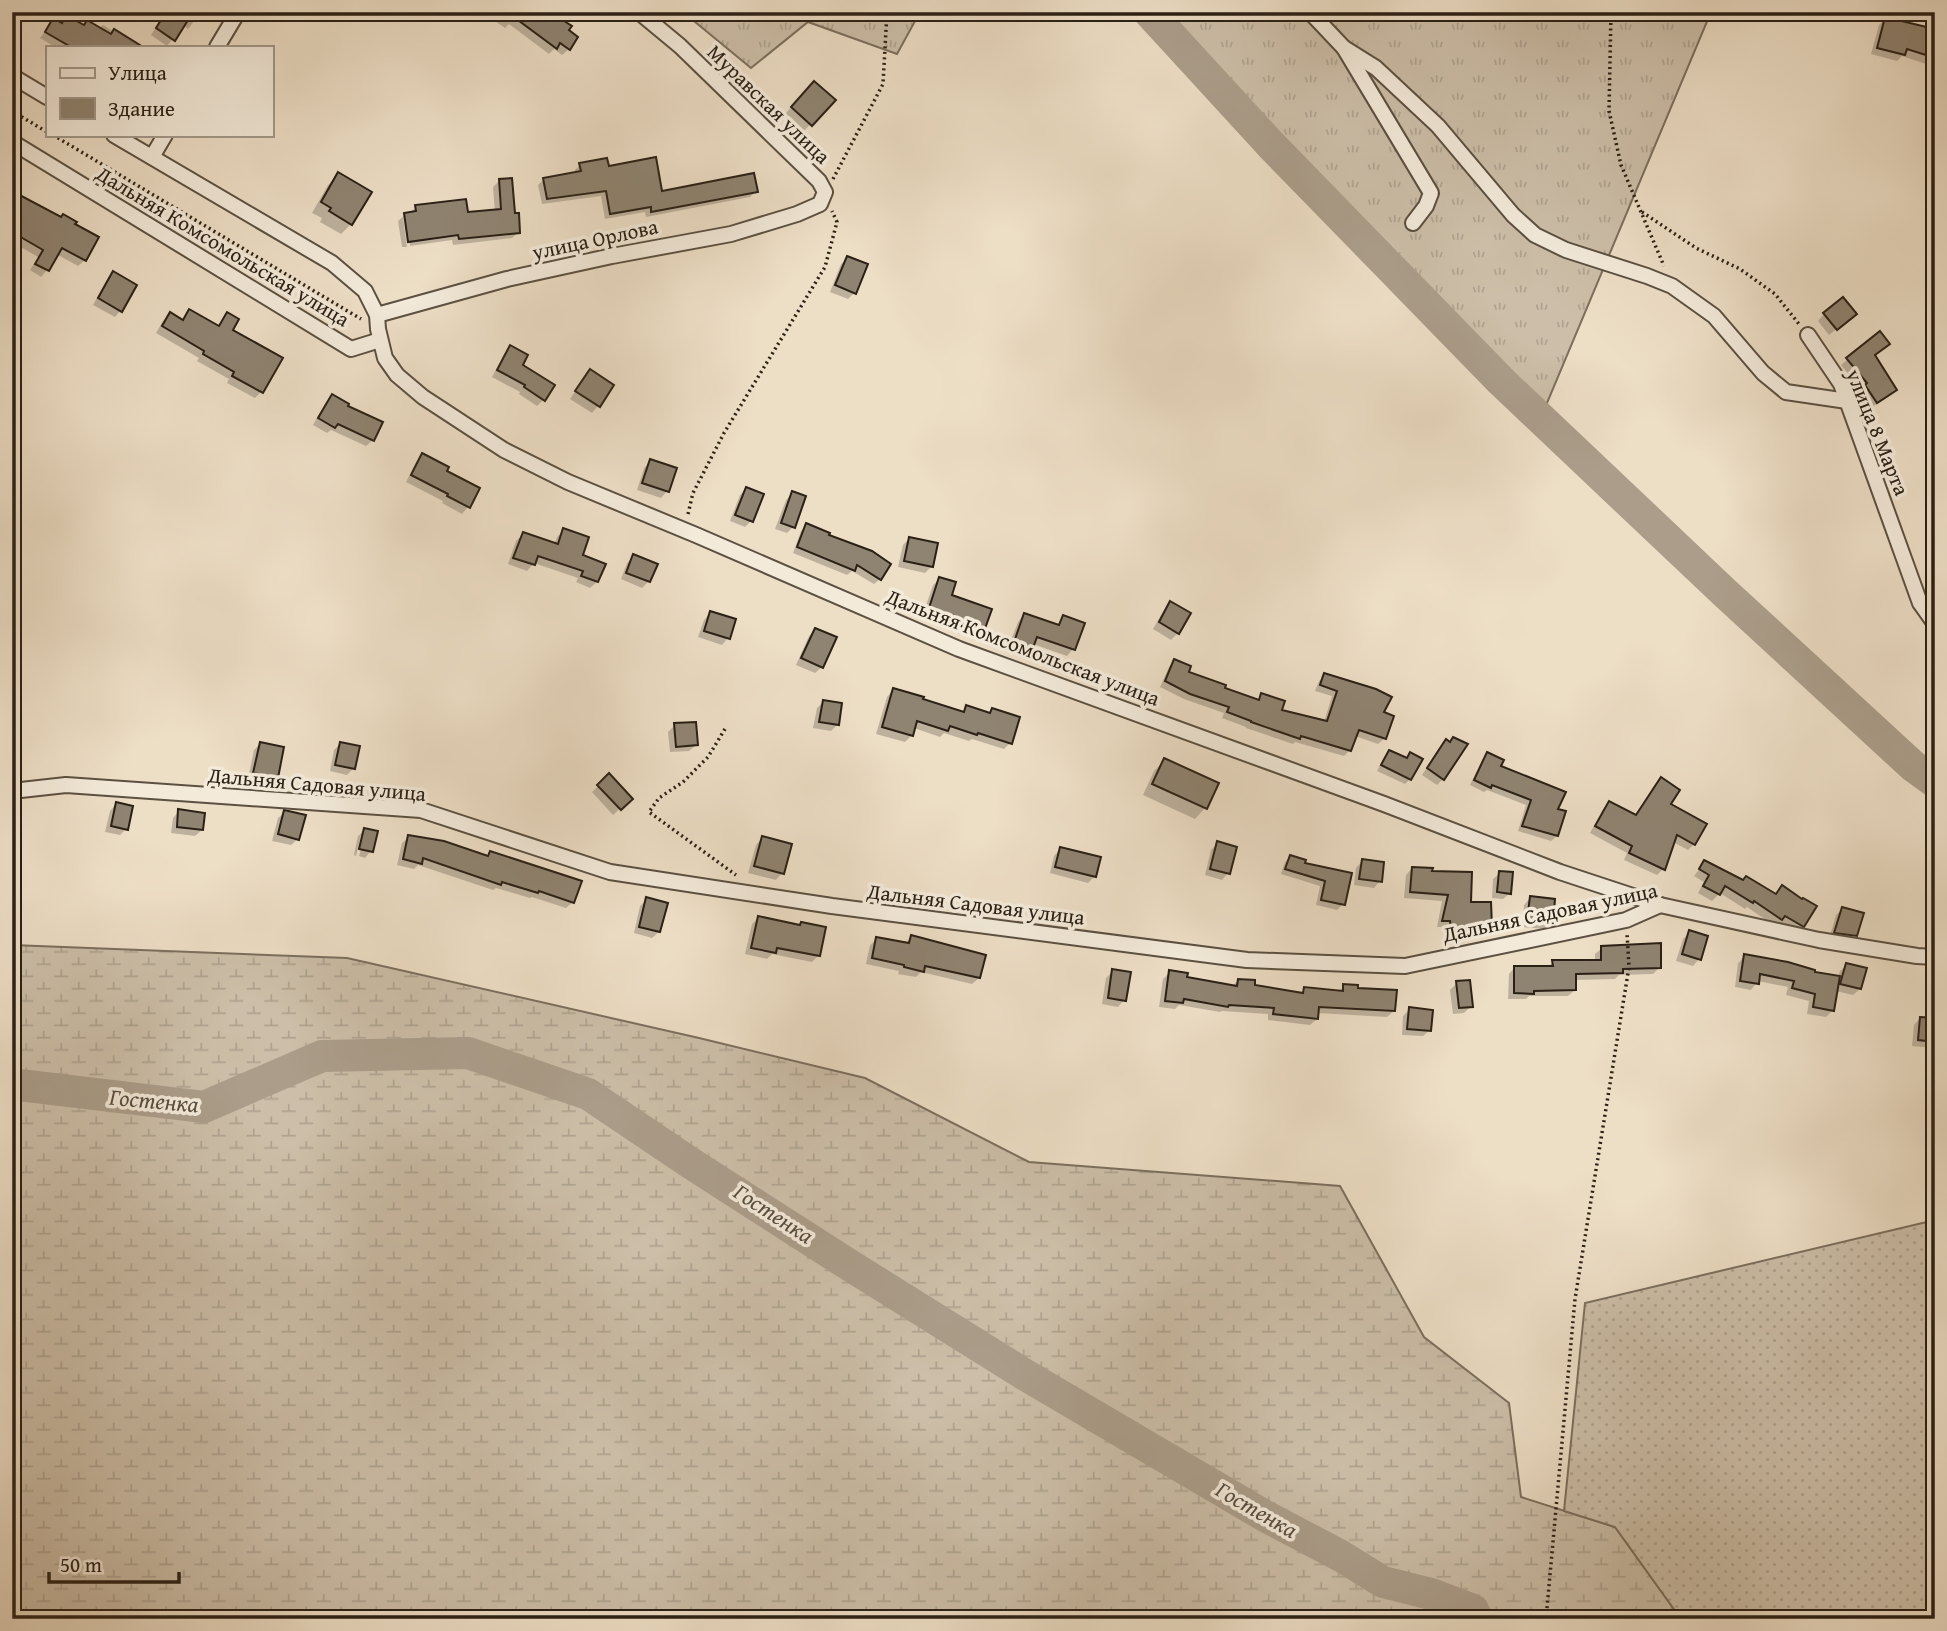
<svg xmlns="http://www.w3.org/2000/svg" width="1947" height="1631" font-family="'Gentium Book Plus',serif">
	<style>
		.grass { fill: url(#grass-tufts); stroke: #7b6f5e; stroke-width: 2 }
		.wetland { fill: url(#wetland-marsh); stroke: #7b6f5e; stroke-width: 2 }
		.garden { fill: url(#garden-dots); stroke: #7b6f5e; stroke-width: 2 }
		.shadow { fill: #0003 }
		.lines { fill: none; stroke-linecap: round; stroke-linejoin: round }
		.river { stroke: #ab9d8a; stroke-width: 32 }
		.building { fill: #8f8371; stroke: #2a2015; stroke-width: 2 }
		.street-casing { stroke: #5b5041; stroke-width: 18 }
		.path { stroke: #2a2015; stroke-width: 3.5; stroke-dasharray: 2 3.5; stroke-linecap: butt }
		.street { stroke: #f3eada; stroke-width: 14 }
		.labels { text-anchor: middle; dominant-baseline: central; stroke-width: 7; stroke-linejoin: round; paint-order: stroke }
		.street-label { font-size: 21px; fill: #2a2015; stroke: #f3eada }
		.water-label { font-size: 23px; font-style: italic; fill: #574c3e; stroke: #f3eada }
	</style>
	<defs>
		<pattern id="grass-tufts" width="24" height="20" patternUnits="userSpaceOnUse" patternTransform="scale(1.75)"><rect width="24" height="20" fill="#ccbea8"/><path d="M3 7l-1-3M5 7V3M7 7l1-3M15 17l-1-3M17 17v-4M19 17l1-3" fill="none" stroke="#afa390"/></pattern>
		<pattern id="wetland-marsh" width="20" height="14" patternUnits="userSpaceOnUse" patternTransform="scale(1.75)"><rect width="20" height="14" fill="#ccbea8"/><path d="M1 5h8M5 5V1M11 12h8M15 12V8" fill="none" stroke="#afa390"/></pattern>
		<pattern id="garden-dots" width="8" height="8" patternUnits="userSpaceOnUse" patternTransform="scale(1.75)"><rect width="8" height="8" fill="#ccbea8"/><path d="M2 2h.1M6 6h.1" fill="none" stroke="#afa390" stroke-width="1.8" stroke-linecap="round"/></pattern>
	</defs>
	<rect width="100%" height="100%" fill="#eddec6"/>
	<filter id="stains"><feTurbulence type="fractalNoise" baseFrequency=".00286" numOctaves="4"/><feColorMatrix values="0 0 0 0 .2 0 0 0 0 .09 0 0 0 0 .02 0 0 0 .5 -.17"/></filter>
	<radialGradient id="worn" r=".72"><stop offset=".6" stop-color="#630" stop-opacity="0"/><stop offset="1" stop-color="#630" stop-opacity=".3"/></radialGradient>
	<g class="grass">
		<polygon points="683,12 920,12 897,54 808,22 751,68"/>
		<polygon points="1149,12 1711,12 1542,415"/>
	</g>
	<polygon class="wetland" points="12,945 347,958 699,1038 865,1078 1029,1162 1340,1186 1424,1337 1509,1403 1521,1497 1615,1527 1681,1619 12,1619"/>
	<polygon class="garden" points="1935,1220 1935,1619 1681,1619 1615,1527 1564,1511 1585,1303"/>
	<g class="shadow">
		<polygon points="166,12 201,12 188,29 183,25 167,46 151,35"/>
		<polygon points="488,12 530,12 567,31 569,49 562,55 554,49 549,54 509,24 505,28 486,15"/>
		<polygon points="67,17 82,27 87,22 99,29 103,25 134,44 132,47 55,47 40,38 54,20 60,24"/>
		<polygon points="1885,19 1935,30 1935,67 1902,56 1897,61 1871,54 1879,25"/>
		<polygon points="814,83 833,100 804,131 785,114"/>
		<polygon points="580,165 607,168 661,193 756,191 750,197 646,217 645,212 605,219 601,196 542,204 538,185 544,179 575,174 575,170"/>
		<polygon points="339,175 351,224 341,234 320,222 322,218 312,213 328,185"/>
		<polygon points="499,181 513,215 519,232 512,238 453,245 452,240 410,246 406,217 403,217 407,247 402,247 398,221 405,215 409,214 416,207 467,214 495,212 493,187"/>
		<polygon points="12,192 85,260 78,266 56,254 47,270 41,277 30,270 38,257 12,242"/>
		<polygon points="848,258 854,293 848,299 830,292 841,264"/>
		<polygon points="113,274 121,310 115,317 93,305 107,280"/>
		<polygon points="189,311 217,327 227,314 230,330 261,392 255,398 227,383 229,379 197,361 199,358 156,333 163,321 170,315 181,321"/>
		<polygon points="1824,314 1848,320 1829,335 1818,321"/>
		<polygon points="511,347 544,399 537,406 519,394 520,392 492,377 504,354"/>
		<polygon points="1873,356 1895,390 1888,397 1869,409 1859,393 1862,390 1841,365 1848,359"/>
		<polygon points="590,371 612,385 598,406 592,413 570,399 584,378"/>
		<polygon points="332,396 345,407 373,440 366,446 331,430 327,433 313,425 326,402"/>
		<polygon points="423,455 444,471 478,489 468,507 462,514 442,503 443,501 406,482 416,462"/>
		<polygon points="651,461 667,491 661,498 637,490 644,468"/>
		<polygon points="746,489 751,521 745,527 730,521 740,495"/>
		<polygon points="793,493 793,527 787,533 775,529 786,500"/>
		<polygon points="807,526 826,536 880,579 874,584 852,571 847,575 793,553 801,531"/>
		<polygon points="564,530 597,582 590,588 576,582 578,578 534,563 527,571 508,564 516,541 523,534 554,545 557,537"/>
		<polygon points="909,539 932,566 925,573 898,567 903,545"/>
		<polygon points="634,556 649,581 642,588 621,579 627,563"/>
		<polygon points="940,579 954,583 950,597 990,611 981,634 981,631 950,620 949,623 923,614 933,585"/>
		<polygon points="1171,604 1178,633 1171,640 1153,629 1164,610"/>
		<polygon points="710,613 728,638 722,645 698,637 704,620"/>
		<polygon points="1024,615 1056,626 1063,617 1082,624 1073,649 1067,656 1033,644 1025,654 1008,648 1018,622"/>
		<polygon points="954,625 980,635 975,639 952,631"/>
		<polygon points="815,630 822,667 815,673 796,665 809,636"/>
		<polygon points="1174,661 1186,673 1223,689 1256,701 1262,695 1280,712 1324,722 1332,696 1315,691 1319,681 1325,675 1382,713 1392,717 1384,739 1378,744 1355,736 1350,750 1344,756 1295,742 1293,744 1246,728 1246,727 1222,718 1224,713 1184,699 1160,687 1169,667"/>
		<polygon points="893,690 961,713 966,707 988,714 992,710 1010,743 1004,749 972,739 969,741 944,733 940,737 914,728 912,735 905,742 876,734 887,697"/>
		<polygon points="823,702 837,725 831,731 813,728 817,708"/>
		<polygon points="675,725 696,745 689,751 670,752 668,732"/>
		<polygon points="1446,741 1449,743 1443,779 1437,785 1422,775 1440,748"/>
		<polygon points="260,744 276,778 270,784 248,779 254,750"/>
		<polygon points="340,744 354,768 347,775 330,771 334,750"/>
		<polygon points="1389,752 1405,759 1410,754 1410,779 1405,784 1377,771 1384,757"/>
		<polygon points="1487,754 1499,767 1556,810 1557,836 1551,841 1518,831 1526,805 1487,790 1484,792 1470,785 1482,760"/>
		<polygon points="1165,760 1216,784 1205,808 1195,819 1143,795 1154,771"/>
		<polygon points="609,776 630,799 613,815 592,792"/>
		<polygon points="1661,780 1669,804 1694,844 1688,850 1673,842 1663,869 1657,875 1624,860 1627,853 1590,833 1603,809 1609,803 1634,816"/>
		<polygon points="116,804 126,829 120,835 105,832 110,811"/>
		<polygon points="12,807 17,808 12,836"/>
		<polygon points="179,811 202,830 195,836 171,833 173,818"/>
		<polygon points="285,812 298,839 291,845 272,841 278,818"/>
		<polygon points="365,830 371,851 365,858 359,856 365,835 361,835 356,856 354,855 358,836"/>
		<polygon points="409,837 486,857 490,853 573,902 566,908 532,897 530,898 496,888 493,890 418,865 414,869 397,865 402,843"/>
		<polygon points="762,838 782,873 776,880 748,873 756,845"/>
		<polygon points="1218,843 1228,873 1222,880 1205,875 1211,850"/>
		<polygon points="1060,849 1095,876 1088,883 1050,873 1054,856"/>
		<polygon points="1290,857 1302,864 1350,875 1343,904 1337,910 1316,905 1320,886 1281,874 1285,862"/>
		<polygon points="1362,861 1380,881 1374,888 1354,885 1356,868"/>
		<polygon points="1704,863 1775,895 1782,888 1802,926 1796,932 1778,922 1775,926 1747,907 1745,909 1720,893 1712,901 1698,893 1704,882 1694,876"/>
		<polygon points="1412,868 1469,904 1490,926 1483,933 1445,933 1444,927 1437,927 1442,901 1404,898 1406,875"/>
		<polygon points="1500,873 1510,893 1503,899 1492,898 1493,879"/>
		<polygon points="1530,898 1552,922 1545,929 1522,927 1524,905"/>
		<polygon points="647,899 659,932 652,938 634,933 640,906"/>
		<polygon points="1843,909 1855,935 1849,942 1829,939 1836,915"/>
		<polygon points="758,918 818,956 812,962 772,954 767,959 745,954 752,924"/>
		<polygon points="1690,932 1699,959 1693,966 1676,961 1683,939"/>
		<polygon points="911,937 979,978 972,984 921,972 916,977 898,974 899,971 866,964 870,945 877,939 905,944"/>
		<polygon points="1602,948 1660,967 1653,974 1619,975 1615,979 1575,980 1575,990 1568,996 1529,996 1526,999 1508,999 1509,974 1515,967 1547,968 1553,962 1595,962 1595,954"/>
		<polygon points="1745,956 1812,974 1838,978 1840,971 1847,965 1860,989 1853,995 1836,991 1833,1010 1826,1017 1807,1014 1809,1001 1786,995 1788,987 1758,981 1751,990 1735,987 1738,963"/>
		<polygon points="1113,971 1124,1000 1118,1007 1102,1004 1106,978"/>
		<polygon points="1170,972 1185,978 1232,987 1238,980 1253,987 1300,994 1305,989 1338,992 1344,986 1356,989 1394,1011 1387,1017 1317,1013 1317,1019 1310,1025 1268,1020 1268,1014 1222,1011 1220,1012 1179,1005 1175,1009 1159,1007 1163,979"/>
		<polygon points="1457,983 1471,1006 1464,1013 1453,1014 1450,990"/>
		<polygon points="1410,1009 1430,1030 1423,1036 1402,1035 1403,1016"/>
		<polygon points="1920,1018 1935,1019 1935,1048 1912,1046 1914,1025"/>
	</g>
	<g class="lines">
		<g class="river">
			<polyline points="1149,12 1271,145 1502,382 1725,593 1913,766 1935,782"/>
			<polyline points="12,1089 19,1085 204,1107 322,1056 468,1053 588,1094 689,1162 843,1261 1022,1373 1265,1516 1341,1556 1383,1582 1431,1594 1473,1610 1477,1619"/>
		</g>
	</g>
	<g class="building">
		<polygon points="166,12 193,12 175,41 156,28"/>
		<polygon points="507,12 550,12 572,26 569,30 578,37 570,50 560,43 557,49"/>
		<polygon points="66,15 84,25 87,20 111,34 114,29 143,47 71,47 45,32 53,18 62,23"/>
		<polygon points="1885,17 1935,29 1935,58 1907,49 1905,55 1877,48"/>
		<polygon points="814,81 836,100 812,126 791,107"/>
		<polygon points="656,157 662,191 754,173 758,192 651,212 651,207 610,214 606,191 547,199 543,178 581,171 579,163 607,158 609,166"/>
		<polygon points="338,172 372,192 352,225 329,211 331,208 321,202"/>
		<polygon points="512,178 515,213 519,213 520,233 459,239 458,235 408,242 404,213 416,211 415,205 466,199 468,212 501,209 499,179"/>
		<polygon points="12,191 61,217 63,214 77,222 75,224 99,237 86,261 62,248 49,271 35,264 43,250 12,232"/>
		<polygon points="847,256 868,264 856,294 835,285"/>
		<polygon points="113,271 137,285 122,312 98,298"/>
		<polygon points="1843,297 1857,314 1837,330 1823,313"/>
		<polygon points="189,309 219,326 227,312 239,319 233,330 283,358 263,393 232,376 234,372 203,354 204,351 162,326 170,312 183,320"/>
		<polygon points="1880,331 1890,344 1875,355 1897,390 1877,403 1865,385 1867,383 1846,358"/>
		<polygon points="510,345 528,355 523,365 555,385 545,401 524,387 525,385 497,370"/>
		<polygon points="590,369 614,385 600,407 575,391"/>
		<polygon points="332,394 349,404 348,406 383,422 374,441 338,424 335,428 318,418"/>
		<polygon points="422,453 449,467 447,471 480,488 470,508 447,496 448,494 411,475"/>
		<polygon points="650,459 677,468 669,492 642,483"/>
		<polygon points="746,487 764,494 753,522 735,515"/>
		<polygon points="792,491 806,496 795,528 781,523"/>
		<polygon points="806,523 830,533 829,535 872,551 891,564 881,580 857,565 855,571 797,547"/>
		<polygon points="563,528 589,537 583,555 606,564 598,582 581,576 583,571 538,556 535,565 513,558 523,532 558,544"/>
		<polygon points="909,537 938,543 933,567 904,561"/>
		<polygon points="633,554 658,564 650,582 626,573"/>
		<polygon points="939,577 956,582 952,595 992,609 983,634 958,625 960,618 929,608"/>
		<polygon points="1170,601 1191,613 1179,634 1159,622"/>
		<polygon points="710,611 736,619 730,639 704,631"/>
		<polygon points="1024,613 1059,625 1063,615 1085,623 1075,650 1037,637 1033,648 1014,642"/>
		<polygon points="815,628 837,637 823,668 801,658"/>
		<polygon points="1174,659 1191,666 1189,672 1226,685 1225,688 1259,700 1261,693 1285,701 1282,710 1327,721 1337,691 1320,685 1324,673 1376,689 1392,697 1384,712 1394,716 1386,739 1359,730 1351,751 1301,736 1300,739 1251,722 1251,721 1227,712 1229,707 1190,694 1165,681"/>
		<polygon points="893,688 924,697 923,699 964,712 966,705 990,713 992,708 1020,717 1012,744 978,733 977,735 950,726 948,731 917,721 913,736 882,727"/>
		<polygon points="823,700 842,703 839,725 819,722"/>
		<polygon points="696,722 698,745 676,747 674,723"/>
		<polygon points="1453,737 1468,744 1444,780 1427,768 1446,739 1450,742"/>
		<polygon points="260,742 284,747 278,778 253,773"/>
		<polygon points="340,742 360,746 355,769 335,765"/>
		<polygon points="1389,750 1407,758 1410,752 1423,759 1411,780 1381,765"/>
		<polygon points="1487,752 1504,760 1501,766 1566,792 1558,809 1566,811 1558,836 1522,826 1531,800 1492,785 1491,788 1474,780"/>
		<polygon points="1164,758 1219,783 1207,809 1152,784"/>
		<polygon points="609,773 633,799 621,810 597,785"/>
		<polygon points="1661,777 1680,790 1671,804 1707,824 1695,845 1677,835 1665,870 1629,853 1632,846 1595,826 1609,801 1636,815"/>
		<polygon points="116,802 133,806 128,830 111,826"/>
		<polygon points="178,809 205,813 203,830 177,827"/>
		<polygon points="284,810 306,815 299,840 278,834"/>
		<polygon points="364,828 378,831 373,852 359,849"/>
		<polygon points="408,835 444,841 488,856 490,851 582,881 574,903 539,891 538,893 502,882 501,885 423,858 422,864 403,859"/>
		<polygon points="762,836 792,844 784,874 754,866"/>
		<polygon points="1217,841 1237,847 1230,874 1210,869"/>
		<polygon points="1060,847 1101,857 1096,877 1055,867"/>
		<polygon points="1290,855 1306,860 1305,863 1352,873 1345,905 1321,900 1325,881 1285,869"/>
		<polygon points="1362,859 1384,862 1382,882 1359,879"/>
		<polygon points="1704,860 1743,880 1746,876 1776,894 1782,885 1802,899 1803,898 1817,906 1804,927 1785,916 1782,920 1754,901 1753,903 1725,886 1720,895 1703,886 1709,875 1699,869"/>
		<polygon points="1412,867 1433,868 1432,871 1472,872 1471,902 1491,902 1492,927 1451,928 1450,921 1442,921 1448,895 1410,892"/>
		<polygon points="1499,871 1513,872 1511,894 1497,892"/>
		<polygon points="1530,896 1555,899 1553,923 1527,921"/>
		<polygon points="646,897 668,903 660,932 639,927"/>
		<polygon points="1842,907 1864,913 1857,936 1834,933"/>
		<polygon points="758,916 800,925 801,922 826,927 820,956 777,948 776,953 751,948"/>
		<polygon points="1689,930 1708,936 1701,960 1682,954"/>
		<polygon points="911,935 986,955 980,978 925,966 924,972 904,967 904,965 872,958 876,937 909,943"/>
		<polygon points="1661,943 1661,968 1623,969 1623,973 1576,974 1576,990 1534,991 1534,994 1514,993 1514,966 1553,966 1552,960 1601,960 1601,946"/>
		<polygon points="1744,954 1788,962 1815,970 1815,972 1840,976 1834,1011 1813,1007 1815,994 1792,988 1794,981 1760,974 1759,984 1740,981"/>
		<polygon points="1846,963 1867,968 1861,989 1840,984"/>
		<polygon points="1112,969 1131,972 1126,1001 1108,998"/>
		<polygon points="1169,970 1188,973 1187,977 1237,986 1238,979 1255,980 1255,985 1303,993 1304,987 1343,991 1343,984 1358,985 1358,988 1397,990 1395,1011 1319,1007 1318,1019 1273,1014 1274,1008 1229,1005 1228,1007 1184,999 1183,1003 1165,1001"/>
		<polygon points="1470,980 1473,1007 1459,1008 1456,981"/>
		<polygon points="1409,1007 1433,1010 1431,1031 1407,1029"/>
		<polygon points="1920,1017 1935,1018 1935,1042 1918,1040"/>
	</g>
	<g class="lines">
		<g class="street-casing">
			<g id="street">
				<polyline points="1310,12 1344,48 1431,193 1426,206 1413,223"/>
				<polyline points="217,47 238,12"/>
				<polyline points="1344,48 1376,68 1438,126 1513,215 1535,235 1566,250 1647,276 1672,286 1714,316 1763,373 1786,392 1847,401"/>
				<polyline points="12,76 47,97"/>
				<polyline points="114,135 332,263 365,291 377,315 378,329 385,358 397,375 423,397 504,450 568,482 696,535 959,649 1384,804 1560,872 1660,905 1819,940 1917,956 1935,957"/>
				<polyline points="12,142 351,349 380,340"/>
				<polyline points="152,157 165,135"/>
				<polyline points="377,315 507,279 612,256 731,234 797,214 820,204 825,192 819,181 680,46 639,12"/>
				<polyline points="1808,335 1841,384 1920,603 1935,624"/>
				<polyline points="12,791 66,785 421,810 610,872 832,906 1247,960 1405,966 1626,920 1660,905"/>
			</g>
		</g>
		<g class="path">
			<polyline points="1611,12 1609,111 1621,165 1664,266"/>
			<polyline points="12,111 47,132"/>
			<polyline points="53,135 361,319"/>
			<polyline points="833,179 883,84 887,12"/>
			<polyline points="1642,212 1696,248 1740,269 1775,294 1799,324"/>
			<polyline points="688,514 693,493 724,433 825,267 837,222 832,211"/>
			<polyline points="725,729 708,757 683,782 659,798 649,812 736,875"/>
			<polyline points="1546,1619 1575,1299 1629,967 1627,933"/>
		</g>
		<use href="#street" class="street"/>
	</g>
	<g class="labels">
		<g class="street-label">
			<text transform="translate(769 104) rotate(44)">Муравская улица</text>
			<text transform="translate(595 239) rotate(-12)">улица Орлова</text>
			<text transform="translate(223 246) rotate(31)">Дальняя Комсомольская улица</text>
			<text transform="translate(1878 432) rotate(68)">улица 8 Марта</text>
			<text transform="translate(1023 647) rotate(21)">Дальняя Комсомольская улица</text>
			<text transform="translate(317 784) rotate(5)">Дальняя Садовая улица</text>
			<text transform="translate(976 904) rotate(7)">Дальняя Садовая улица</text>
			<text transform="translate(1550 912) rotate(-12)">Дальняя Садовая улица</text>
		</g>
		<g class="water-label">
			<text transform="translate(154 1100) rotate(5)">Гостенка</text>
			<text transform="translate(774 1213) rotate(33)">Гостенка</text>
			<text transform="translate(1257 1509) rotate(30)">Гостенка</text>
		</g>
	</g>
	<rect width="1947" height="1631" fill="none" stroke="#eddec6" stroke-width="42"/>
	<rect x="14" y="14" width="1919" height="1603" fill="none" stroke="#2a2015" stroke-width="3.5"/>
	<rect x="21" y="21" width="1905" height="1589" fill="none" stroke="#2a2015" stroke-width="2"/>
	<rect x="46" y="46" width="228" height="91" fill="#f3eada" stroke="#a3998b" stroke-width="2"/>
	<rect x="60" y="68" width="35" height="10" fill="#f3eada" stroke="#a3998b" stroke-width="2"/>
	<text x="108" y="80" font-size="21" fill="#2a2015">Улица</text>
	<rect x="60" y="98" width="35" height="21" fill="#8f8371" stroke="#a3998b" stroke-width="2"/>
	<text x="108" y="116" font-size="21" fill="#2a2015">Здание</text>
	<path d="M49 1572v10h130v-10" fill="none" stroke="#2a2015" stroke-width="3.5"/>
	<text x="60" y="1572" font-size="21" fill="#2a2015" stroke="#f3eada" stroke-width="5" paint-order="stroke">50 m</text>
	<rect width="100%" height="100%" filter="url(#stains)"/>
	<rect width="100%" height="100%" fill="url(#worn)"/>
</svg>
